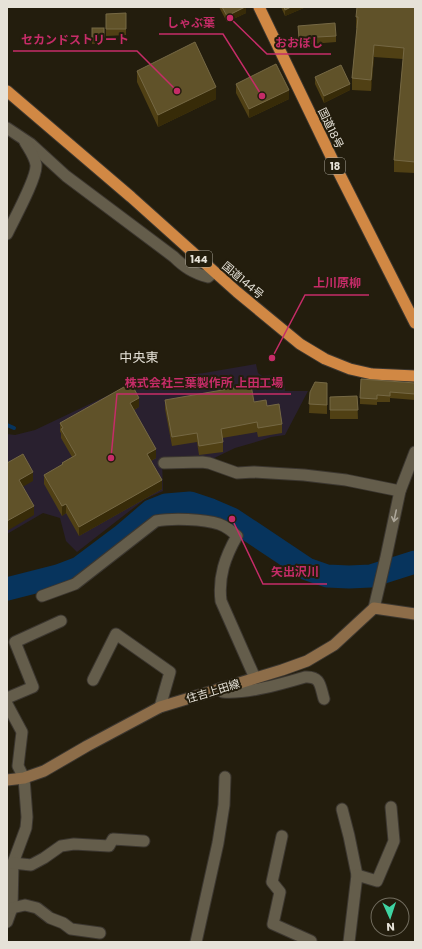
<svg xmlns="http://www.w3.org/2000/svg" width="422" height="949" font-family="Poppins,'Noto Sans JP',sans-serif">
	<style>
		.industrial { fill: #29202f }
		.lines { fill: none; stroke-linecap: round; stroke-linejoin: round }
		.stream { stroke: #07345d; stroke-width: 4 }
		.river { stroke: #07345d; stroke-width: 23 }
		.minor-casing { stroke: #3c3730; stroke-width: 13 }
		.secondary-casing { stroke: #3c3730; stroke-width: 13 }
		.trunk-casing { stroke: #3c3730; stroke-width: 13 }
		.minor { stroke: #645d4b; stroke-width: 11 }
		.secondary { stroke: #8d6d49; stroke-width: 11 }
		.trunk { stroke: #d18844; stroke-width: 11 }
		.wall { fill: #504014 }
		.shaded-wall { fill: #372b08 }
		.building { fill: #605229; stroke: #756844 }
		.oneway { stroke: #aca699 }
		.labels { text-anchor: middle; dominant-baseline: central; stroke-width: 4; stroke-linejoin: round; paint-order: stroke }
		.shield { fill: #231d0d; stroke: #aca79b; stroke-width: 1 }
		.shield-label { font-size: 10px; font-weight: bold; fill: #e6e2d8 }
		.street-label { font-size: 11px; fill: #e6e2d8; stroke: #231d0d }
		.quarter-label { font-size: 13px; fill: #e6e2d8; stroke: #231d0d }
		.leader { fill: none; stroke: #c62c68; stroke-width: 1.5 }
		.callout-dot { fill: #c62c68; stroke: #231d0d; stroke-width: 1.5 }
		.callout-label { font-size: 12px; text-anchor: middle; font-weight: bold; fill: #c62c68; stroke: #231d0d; stroke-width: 4; stroke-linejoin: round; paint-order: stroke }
	</style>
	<rect width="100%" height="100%" fill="#231d0d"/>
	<polygon class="industrial" points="256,364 258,373 262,376 284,375 285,391 308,391 285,435 271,437 259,441 235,448 210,460 162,460 163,491 145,499 77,552 66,541 60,518 43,513 7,534 7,434 15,435 35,430 136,382 204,373"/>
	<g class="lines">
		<polyline class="stream" points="7,425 14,428"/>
		<polyline class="river" points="7,589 58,576 79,568 123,535 151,511 166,505 190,503 211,510 232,519 307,569 327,576 349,577 371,576 415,562"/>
		<g class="minor-casing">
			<g id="minor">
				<path d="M7,128L31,144L66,176L174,257C184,267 193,273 208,277L214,272"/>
				<path d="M7,234C13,221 37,178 36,165C35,157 29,149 25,142"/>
				<polyline points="164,463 202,462 209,463 237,473 254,472 304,475 346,480 400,491"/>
				<path d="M42,596L75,584L156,521C172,518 204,519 219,524C227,527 232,531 237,536C225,557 218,577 221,601L255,678"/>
				<polyline points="374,608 386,557 400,491 415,452"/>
				<polyline points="93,680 116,634 170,672 160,707"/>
				<path d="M221,688L223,692C247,694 281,684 305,677C321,676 320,686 324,699"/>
				<polyline points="7,698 33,687 15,642 61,621"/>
				<polyline points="7,704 22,732 18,766 24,778 27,817 26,828 13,863 12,908 7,922"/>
				<polyline points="342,809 349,836 357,875"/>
				<polyline points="282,836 272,882 280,892 273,924 311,941 310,942"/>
				<polyline points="13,863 31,865 44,858 61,846 74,844 109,846 113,839 144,841"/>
				<polyline points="12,908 25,905 37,908 50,918 63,923 71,929 100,933"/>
				<polyline points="196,942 218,843 224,805 225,777"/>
				<polyline points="349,942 357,875 377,881 394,841 391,807"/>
			</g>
		</g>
		<g class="secondary-casing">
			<polyline id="secondary" points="7,780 24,778 44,771 87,746 160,707 282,670 307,661 334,645 374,608 415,614"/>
		</g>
		<g class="trunk-casing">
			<g id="trunk">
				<polyline points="259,7 338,171 415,323"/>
				<polyline points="7,91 131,197 237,292 300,344 325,359 350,369 372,374 415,376"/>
			</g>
		</g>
		<use href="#minor" class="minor"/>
		<use href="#secondary" class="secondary"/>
		<use href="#trunk" class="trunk"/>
	</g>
	<g class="wall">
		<polygon points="219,7 246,7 246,13 227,22"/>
		<polygon points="281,7 306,7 285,16"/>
		<polygon points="415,7 415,173 394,172 394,160 403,59 374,57 371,91 352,90 352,78 357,28 356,28 356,17"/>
		<polygon points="126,13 126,35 106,36 106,14"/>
		<polygon points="298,26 336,36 336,42 299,45"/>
		<polygon points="92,28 104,28 104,43 92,44"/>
		<polygon points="137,71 216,99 158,127 137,82"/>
		<polygon points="315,77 350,90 324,103 315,84"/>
		<polygon points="236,84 289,99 249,118 236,93"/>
		<polygon points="415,383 415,400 390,398 390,402 377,402 377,405 360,404 360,398"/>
		<polygon points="310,392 327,392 327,414 309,413"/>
		<polygon points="357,396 358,419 330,419 330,397"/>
		<polygon points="165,400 254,402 267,406 282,424 282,433 258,437 257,432 222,438 223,442 223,452 199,455 197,442 172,446 165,409"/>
		<polygon points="139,407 134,410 156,458 151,461 162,489 79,536 66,513 62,516 44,484 44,475 62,465 62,463 72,457 61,438 61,433 60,432 60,423"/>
	</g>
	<g class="shaded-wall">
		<polygon points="246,7 246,13 227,22 227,16"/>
		<polygon points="291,7 306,7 285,16 285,10"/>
		<polygon points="374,45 374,57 371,91 371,80"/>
		<polygon points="350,84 350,90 324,103 324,96"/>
		<polygon points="216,87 216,99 158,127 158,115"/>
		<polygon points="289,90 289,99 249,118 249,109"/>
		<polygon points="139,398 139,407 130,412 130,403"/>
		<polygon points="156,449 156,458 147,463 147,454"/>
		<polygon points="33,472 33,481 19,489 19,480"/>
		<polygon points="162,480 162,489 79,536 79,527"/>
		<polygon points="66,504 66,513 62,516 62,506"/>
		<polygon points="34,506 34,515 7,531 7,521"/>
	</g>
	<g class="building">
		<polygon points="222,7 245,7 227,16"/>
		<polygon points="284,7 291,7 285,10"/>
		<polygon points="357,7 415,7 415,162 394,160 404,48 374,45 371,80 352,78 358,17 356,17"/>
		<polygon points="126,13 126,29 106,29 106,14"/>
		<polygon points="335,23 336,36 299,38 298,26"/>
		<rect x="92" y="28" width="12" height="12"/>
		<polygon points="195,42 216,87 158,115 137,71"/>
		<polygon points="276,64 289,90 249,109 236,84"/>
		<polygon points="341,65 350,84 324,96 315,77"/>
		<polygon points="361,379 415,383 415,394 390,392 390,396 377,395 377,399 360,398"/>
		<polygon points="315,382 327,383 327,405 309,404 310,392"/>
		<polygon points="131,383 139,398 130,403 156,449 147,454 162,480 79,527 66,504 62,506 44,475 63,464 62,463 76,455 61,429 63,428 60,423"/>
		<polygon points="251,385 254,402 266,400 267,406 279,404 282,424 258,428 257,422 221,429 223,442 199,446 197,433 172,437 165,400"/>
		<polygon points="357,396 358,410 330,410 330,397"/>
		<polygon points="23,454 33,472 19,480 34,506 7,521 7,463"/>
	</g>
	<defs><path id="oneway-shaft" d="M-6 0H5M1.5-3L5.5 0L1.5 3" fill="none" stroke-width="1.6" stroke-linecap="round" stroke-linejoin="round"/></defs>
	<use class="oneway" href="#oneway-shaft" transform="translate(395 516) rotate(102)"/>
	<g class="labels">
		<g class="shield">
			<rect x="325" y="158" width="20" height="16" rx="3"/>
			<rect x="186" y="251" width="26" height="16" rx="3"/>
		</g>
		<g class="shield-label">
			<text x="335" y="166">18</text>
			<text x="199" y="259">144</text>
		</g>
		<g class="street-label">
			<text transform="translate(331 128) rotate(64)">国道18号</text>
			<text transform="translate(243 280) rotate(40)">国道144号</text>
			<text transform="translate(213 691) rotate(-17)">住吉上田線</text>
		</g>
		<g class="quarter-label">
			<text x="139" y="357">中央東</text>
		</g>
	</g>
	<path class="leader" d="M262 96L223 34H159M177 91L137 51H13M230 18L267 54H331M272 358L305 295H369M111 458L117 394H291M232 519L263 584H327"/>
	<g class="callout-dot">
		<circle cx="262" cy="96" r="4"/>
		<circle cx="177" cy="91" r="4"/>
		<circle cx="230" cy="18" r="4"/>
		<circle cx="272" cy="358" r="4"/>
		<circle cx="111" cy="458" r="4"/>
		<circle cx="232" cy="519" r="4"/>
	</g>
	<g class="callout-label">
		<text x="191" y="27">しゃぶ葉</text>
		<text x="75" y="44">セカンドストリート</text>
		<text x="299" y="47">おおぼし</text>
		<text x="337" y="287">上川原柳</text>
		<text x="204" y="387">株式会社三葉製作所 上田工場</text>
		<text x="295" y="576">矢出沢川</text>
	</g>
	<rect width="422" height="949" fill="none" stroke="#e6e2d8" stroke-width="16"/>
	<g transform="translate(390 917) rotate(177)"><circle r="19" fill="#231d0d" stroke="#716c5e"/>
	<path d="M0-3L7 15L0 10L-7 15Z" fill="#3fd4a2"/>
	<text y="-6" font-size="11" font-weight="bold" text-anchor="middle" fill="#e6e2d8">N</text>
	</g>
</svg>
